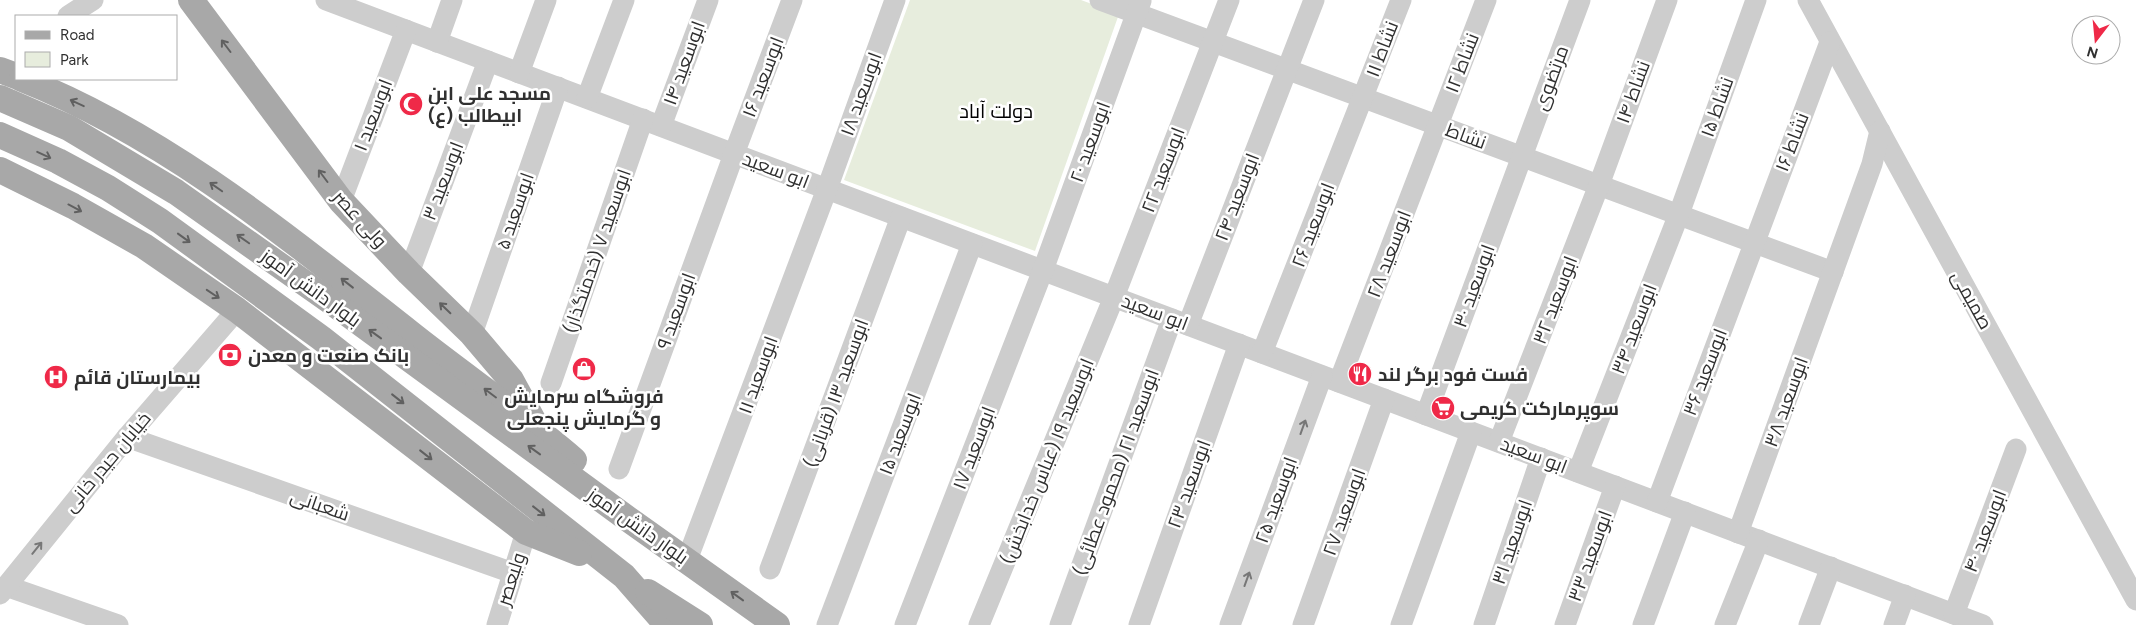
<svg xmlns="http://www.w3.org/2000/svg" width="2136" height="625" font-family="Figtree,Cairo,sans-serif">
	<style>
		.green { fill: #e7eddd }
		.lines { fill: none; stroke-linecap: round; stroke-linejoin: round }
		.minor { stroke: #cdcdcd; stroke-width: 21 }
		.major { stroke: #a8a8a8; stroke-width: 26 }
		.oneway { stroke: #606060 }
		.oneway2 { stroke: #777 }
		.labels { text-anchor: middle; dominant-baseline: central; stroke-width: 5; stroke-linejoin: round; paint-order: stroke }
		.street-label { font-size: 19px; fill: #303030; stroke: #fff }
		.poi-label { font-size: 19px; font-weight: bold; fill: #303030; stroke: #fff; text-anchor: start }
		.neighbourhood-label { font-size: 20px; fill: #000; stroke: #fff }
	</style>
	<rect width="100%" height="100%" fill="#fff"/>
	<polygon class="green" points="910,0 1081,0 1119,14 1035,251 844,180"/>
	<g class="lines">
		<g class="minor">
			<polyline points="326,0 1983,625"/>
			<polyline points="1100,0 1833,272"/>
			<polyline points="1808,0 2136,600"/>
			<polyline points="68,16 93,0"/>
			<polyline points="437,42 452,0"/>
			<polyline points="519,73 546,0"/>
			<polyline points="587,98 624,0"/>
			<polyline points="661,126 708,0"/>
			<polyline points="341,201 406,30"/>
			<polyline points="409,273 488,61"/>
			<polyline points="1188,325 1314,0"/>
			<polyline points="472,334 558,87"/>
			<polyline points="1262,353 1401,0"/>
			<polyline points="1339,382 1486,0"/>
			<polyline points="551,383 643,119"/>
			<polyline points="1426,415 1580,0"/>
			<polyline points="127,437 513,573"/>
			<polyline points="1499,442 1599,185 1667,0"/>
			<polyline points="619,469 734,154 792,0"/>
			<polyline points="1578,472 1679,214 1756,0"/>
			<polyline points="1657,502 1830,42"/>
			<polyline points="1738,533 1872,164 1880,131"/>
			<polyline points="687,560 827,189 895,0"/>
			<polyline points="770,569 901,217"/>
			<polyline points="6,586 118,625"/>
			<polyline points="0,594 127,437 237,310"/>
			<polyline points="1954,614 2016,449"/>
			<polyline points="497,625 526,532"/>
			<polyline points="827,625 972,244"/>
			<polyline points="905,625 1043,270 1141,1"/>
			<polyline points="979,625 1114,297 1229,0"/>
			<polyline points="1060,625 1172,319"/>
			<polyline points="1139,625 1239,344"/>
			<polyline points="1230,625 1322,376"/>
			<polyline points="1303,625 1384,399"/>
			<polyline points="1401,625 1471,432"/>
			<polyline points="1484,625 1541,458"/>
			<polyline points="1565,625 1615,486"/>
			<polyline points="1643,625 1685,512"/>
			<polyline points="1725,625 1759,540"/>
			<polyline points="1809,625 1831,567"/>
			<polyline points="1894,625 1905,595"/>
		</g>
		<g class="major">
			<polyline points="191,0 341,201 409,273 472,334 511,380 534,422"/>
			<polyline points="0,70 16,76"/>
			<path d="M22,79C166,136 289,238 410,333C464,376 522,415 574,460"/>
			<polyline points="0,98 69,128 176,192 330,301 628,519 777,625"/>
			<polyline points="0,135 58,161 108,188 160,221 321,338 624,576 667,625"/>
			<polyline points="0,170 73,206 144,246 237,310 526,532 579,553"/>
			<polyline points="648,592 700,625"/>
		</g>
	</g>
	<defs><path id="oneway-shaft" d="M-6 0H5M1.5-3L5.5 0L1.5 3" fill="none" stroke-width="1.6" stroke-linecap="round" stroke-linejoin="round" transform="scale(1.25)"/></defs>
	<g class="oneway">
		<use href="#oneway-shaft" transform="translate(226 46) rotate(-127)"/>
		<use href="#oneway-shaft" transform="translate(77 103) rotate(-155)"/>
		<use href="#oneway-shaft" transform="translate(44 155) rotate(25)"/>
		<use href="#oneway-shaft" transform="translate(323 176) rotate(-127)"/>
		<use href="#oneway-shaft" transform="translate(216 187) rotate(-145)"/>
		<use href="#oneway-shaft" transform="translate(75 208) rotate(28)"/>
		<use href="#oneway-shaft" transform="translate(184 238) rotate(36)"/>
		<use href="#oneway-shaft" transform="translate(243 239) rotate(-145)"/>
		<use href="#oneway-shaft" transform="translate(347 283) rotate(-142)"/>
		<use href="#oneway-shaft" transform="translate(213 294) rotate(34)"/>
		<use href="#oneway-shaft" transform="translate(445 308) rotate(-136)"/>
		<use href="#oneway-shaft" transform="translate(375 334) rotate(-144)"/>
		<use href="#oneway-shaft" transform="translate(490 393) rotate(-143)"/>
		<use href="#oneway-shaft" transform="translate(398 399) rotate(38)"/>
		<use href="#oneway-shaft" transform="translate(534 450) rotate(-144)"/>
		<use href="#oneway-shaft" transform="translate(426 455) rotate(38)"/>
		<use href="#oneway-shaft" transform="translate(539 511) rotate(38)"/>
		<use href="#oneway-shaft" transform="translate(737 596) rotate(-144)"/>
	</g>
	<g class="oneway2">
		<use href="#oneway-shaft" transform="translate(1303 427) rotate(-70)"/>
		<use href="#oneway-shaft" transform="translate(37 548) rotate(-51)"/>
		<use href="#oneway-shaft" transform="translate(1247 579) rotate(-70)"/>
	</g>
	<defs>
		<g id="mosque-disc" transform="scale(1.25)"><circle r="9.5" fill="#ef2948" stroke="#fff"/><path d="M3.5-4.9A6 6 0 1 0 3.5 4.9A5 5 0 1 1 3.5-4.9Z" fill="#fff"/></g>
		<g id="bank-disc" transform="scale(1.25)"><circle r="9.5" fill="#ef2948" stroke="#fff"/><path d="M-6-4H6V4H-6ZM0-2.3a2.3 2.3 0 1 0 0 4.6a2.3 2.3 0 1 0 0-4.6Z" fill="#fff"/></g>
		<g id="shop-disc" transform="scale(1.25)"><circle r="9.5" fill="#ef2948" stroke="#fff"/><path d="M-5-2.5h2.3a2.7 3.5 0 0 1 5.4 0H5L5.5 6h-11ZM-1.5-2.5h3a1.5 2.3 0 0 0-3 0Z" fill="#fff"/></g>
		<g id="restaurant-disc" transform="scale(1.25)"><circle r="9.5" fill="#ef2948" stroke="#fff"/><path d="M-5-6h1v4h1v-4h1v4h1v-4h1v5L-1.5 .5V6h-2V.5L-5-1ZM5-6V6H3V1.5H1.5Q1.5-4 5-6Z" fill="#fff"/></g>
		<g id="hospital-disc" transform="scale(1.25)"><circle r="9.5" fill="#ef2948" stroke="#fff"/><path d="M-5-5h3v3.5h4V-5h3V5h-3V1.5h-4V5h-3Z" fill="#fff"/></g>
		<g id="supermarket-disc" transform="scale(1.25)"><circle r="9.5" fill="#ef2948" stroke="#fff"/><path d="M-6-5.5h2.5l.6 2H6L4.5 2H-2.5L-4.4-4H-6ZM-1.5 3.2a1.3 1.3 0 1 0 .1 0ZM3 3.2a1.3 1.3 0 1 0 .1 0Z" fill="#fff"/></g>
	</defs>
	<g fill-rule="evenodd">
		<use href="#mosque-disc" x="411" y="104"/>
		<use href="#bank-disc" x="230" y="355"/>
		<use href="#shop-disc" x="584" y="369"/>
		<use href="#restaurant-disc" x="1360" y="374"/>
		<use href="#hospital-disc" x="56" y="377"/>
		<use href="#supermarket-disc" x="1443" y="408"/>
	</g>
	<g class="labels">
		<g class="street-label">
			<text transform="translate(1382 49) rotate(-69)">نشاط ۱۱</text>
			<text transform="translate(684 63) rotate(-70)">ابوسعید ۱۴</text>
			<text transform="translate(1462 63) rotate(-69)">نشاط ۱۲</text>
			<text transform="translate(763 77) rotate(-69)">ابوسعید ۱۶</text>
			<text transform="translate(1551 78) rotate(-70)">مرتضوی</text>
			<text transform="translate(1633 92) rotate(-70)">نشاط ۱۴</text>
			<text transform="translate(861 94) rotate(-70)">ابوسعید ۱۸</text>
			<text transform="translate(1717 107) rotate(-70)">نشاط ۱۵</text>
			<text transform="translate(373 115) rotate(-69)">ابوسعید ۱</text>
			<text transform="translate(1466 136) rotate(20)">نشاط</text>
			<text transform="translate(1090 142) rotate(-70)">ابوسعید ۲۰</text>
			<text transform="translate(1792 142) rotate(-69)">نشاط ۱۶</text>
			<text transform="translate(776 170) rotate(21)">ابو سعید</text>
			<text transform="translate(1163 170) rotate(-69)">ابوسعید ۲۲</text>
			<text transform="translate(443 181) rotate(-69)">ابوسعید ۳</text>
			<text transform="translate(1237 197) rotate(-69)">ابوسعید ۲۴</text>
			<text transform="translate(515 211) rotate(-71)">ابوسعید ۵</text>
			<text transform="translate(360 219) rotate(48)">ولی عصر</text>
			<text transform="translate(1313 225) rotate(-69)">ابوسعید ۲۶</text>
			<text transform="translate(597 251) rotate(-71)">ابوسعید ۷ (خدمتگذار)</text>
			<text transform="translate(1389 254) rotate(-69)">ابوسعید ۲۸</text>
			<text transform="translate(1474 286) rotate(-70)">ابوسعید ۳۰</text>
			<text transform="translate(311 288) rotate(36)">بلوار دانش آموز</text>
			<text transform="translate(1555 300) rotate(-69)">ابوسعید ۳۲</text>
			<text transform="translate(1972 300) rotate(61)">صمیمی</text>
			<text transform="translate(676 311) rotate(-70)">ابوسعید ۹</text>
			<text transform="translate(1155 312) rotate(21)">ابو سعید</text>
			<text transform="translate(1634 329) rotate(-69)">ابوسعید ۳۴</text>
			<text transform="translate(1705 372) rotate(-69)">ابوسعید ۳۶</text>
			<text transform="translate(758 375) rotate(-70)">ابوسعید ۱۱</text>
			<text transform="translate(836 393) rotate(-70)">ابوسعید ۱۳ (قربانی)</text>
			<text transform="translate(1786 402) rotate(-70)">ابوسعید ۳۸</text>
			<text transform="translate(900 434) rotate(-69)">ابوسعید ۱۵</text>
			<text transform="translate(974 448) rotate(-69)">ابوسعید ۱۷</text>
			<text transform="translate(1534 455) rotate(21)">ابو سعید</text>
			<text transform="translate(1047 461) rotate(-68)">ابوسعید ۱۹ (عباس خدابخش)</text>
			<text transform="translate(107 462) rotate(-50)">خیابان حیدر خانی</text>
			<text transform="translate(1116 472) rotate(-70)">ابوسعید ۲۱ (محمود عطائی)</text>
			<text transform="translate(1189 484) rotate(-70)">ابوسعید ۲۳</text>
			<text transform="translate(1276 500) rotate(-70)">ابوسعید ۲۵</text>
			<text transform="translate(320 505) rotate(19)">شعبانی</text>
			<text transform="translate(1344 512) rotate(-70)">ابوسعید ۲۷</text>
			<text transform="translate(638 526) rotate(35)">بلوار دانش آموز</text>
			<text transform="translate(1985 531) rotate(-69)">ابوسعید ۴۰</text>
			<text transform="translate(1512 542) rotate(-71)">ابوسعید ۳۱</text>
			<text transform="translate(1590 556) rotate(-70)">ابوسعید ۳۳</text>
			<text transform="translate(511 579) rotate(-72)">ولیعصر</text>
		</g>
		<g class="poi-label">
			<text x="428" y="93">مسجد علی ابن<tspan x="428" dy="22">ابیطالب (ع)</tspan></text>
			<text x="248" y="355">بانک صنعت و معدن</text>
			<text x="1378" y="374">فست فود برگر لند</text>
			<text x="74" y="377">بیمارستان قائم</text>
			<text x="584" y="396" text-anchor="middle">فروشگاه سرمایش<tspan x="584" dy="22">و گرمایش پنجعلی</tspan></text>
			<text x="1460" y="408">سوپرمارکت کریمی</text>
		</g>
		<g class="neighbourhood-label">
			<text x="996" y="111">دولت آباد</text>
		</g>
	</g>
	<rect x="15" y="15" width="162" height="65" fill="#ffffff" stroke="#acacac"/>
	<rect x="25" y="31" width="25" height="8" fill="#a8a8a8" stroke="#acacac"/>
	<text x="60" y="40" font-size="15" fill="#303030">Road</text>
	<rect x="25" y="52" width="25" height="15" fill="#e7eddd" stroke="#acacac"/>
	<text x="60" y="65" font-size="15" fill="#303030">Park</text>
	<g transform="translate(2096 40) rotate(196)"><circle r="24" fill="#ffffff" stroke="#acacac"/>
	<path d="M0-4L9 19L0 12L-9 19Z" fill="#ef2948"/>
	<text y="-8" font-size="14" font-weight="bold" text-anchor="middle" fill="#303030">N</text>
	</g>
</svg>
